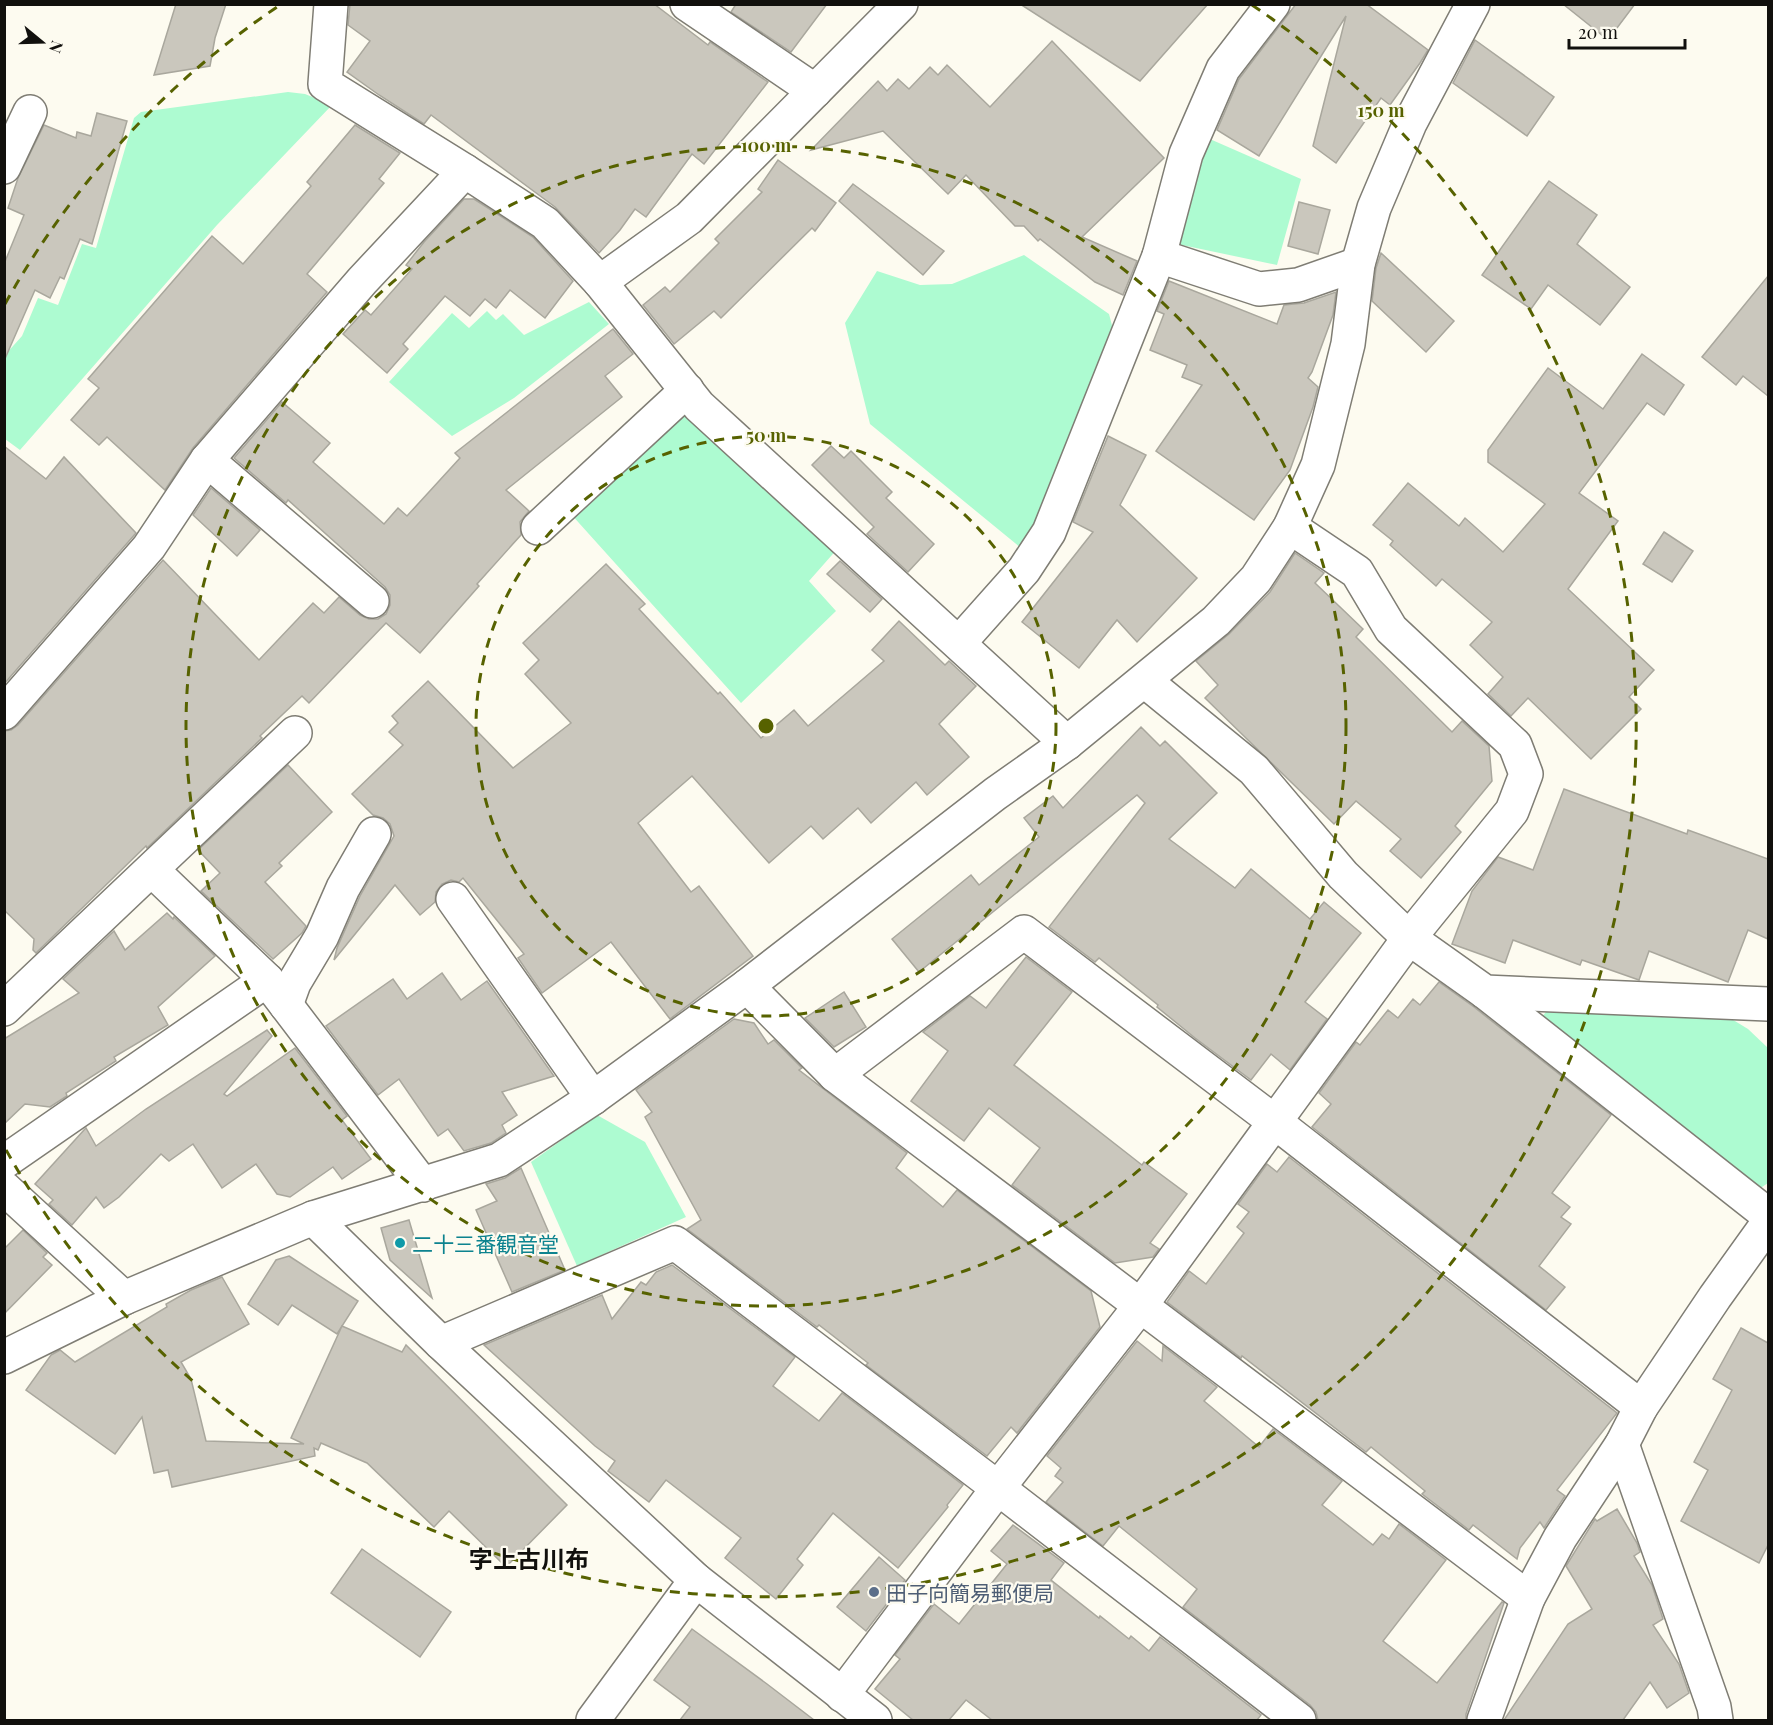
<svg xmlns="http://www.w3.org/2000/svg" width="1773" height="1725" font-family="'Playfair Display','Noto Sans JP',serif">
	<style>
		.green { fill: #adfbd1 }
		.building { fill: #cac7bd; stroke: #a9a79d; stroke-width: 1.5 }
		.lines { fill: none; stroke-linecap: round; stroke-linejoin: round }
		.minor-casing { stroke: #7f7d74; stroke-width: 36 }
		.minor { stroke: #fff; stroke-width: 33 }
		.ring { fill: none; stroke: #576200; stroke-width: 3; stroke-dasharray: 10 8 }
		.culture-dot { fill: #0f9aa8; stroke: #fdfbf0; stroke-width: 2 }
		.service-dot { fill: #5c6f8a; stroke: #fdfbf0; stroke-width: 2 }
		.labels { text-anchor: middle; dominant-baseline: central; stroke-width: 4.5; stroke-linejoin: round; paint-order: stroke }
		.culture-label { font-size: 21px; fill: #0d838f; stroke: #fdfbf0; text-anchor: start }
		.service-label { font-size: 21px; fill: #4e5e75; stroke: #fdfbf0; text-anchor: start }
		.quarter-label { font-size: 24px; font-weight: bold; fill: #11100d; stroke: #fdfbf0 }
		.centre { fill: #576200; stroke: #fdfbf0; stroke-width: 3 }
		.ring-label { font-size: 18px; text-anchor: middle; font-weight: bold; fill: #576200; stroke: #fdfbf0; stroke-width: 4.5; stroke-linejoin: round; paint-order: stroke }
	</style>
	<rect width="100%" height="100%" fill="#fdfbf0"/>
	<g class="green">
		<polygon points="288,92 305,94 332,105 217,225 20,450 5,439 5,355 22,336 38,298 58,305 82,244 96,248 134,118 141,112"/>
		<polygon points="1203,136 1301,179 1277,265 1177,244"/>
		<polygon points="1024,255 1109,314 1114,333 1027,553 870,424 845,323 877,271 920,285 952,284"/>
		<polygon points="589,302 609,324 514,398 452,436 389,382 452,313 469,328 487,311 496,320 503,314 524,335"/>
		<polygon points="685,416 695,420 739,466 839,547 809,581 836,611 741,703 570,513"/>
		<polygon points="1546,1012 1725,1015 1748,1029 1768,1048 1768,1183 1756,1191 1540,1019"/>
		<polygon points="597,1115 645,1142 686,1217 577,1266 531,1162"/>
	</g>
	<g class="building">
		<polygon points="176,4 226,4 215,38 210,66 154,75"/>
		<polygon points="350,4 654,4 708,45 710,42 768,82 704,164 692,154 646,217 635,209 620,230 599,253 555,207 431,115 424,124 379,95 347,72 370,41 348,25"/>
		<polygon points="736,4 827,4 791,52 731,12"/>
		<polygon points="1020,4 1208,4 1140,81"/>
		<polygon points="1296,4 1366,4 1428,50 1420,63 1390,105 1381,98 1336,163 1313,146 1346,16 1259,156 1217,130 1239,79"/>
		<polygon points="1563,4 1635,4 1608,40"/>
		<polygon points="1475,40 1554,97 1527,136 1453,83"/>
		<polygon points="1052,41 1164,158 1082,237 1137,261 1123,295 1095,282 1040,239 1038,241 1024,226 1015,226 966,175 948,194 883,131 811,150 878,81 887,91 898,79 909,89 930,67 938,75 947,65 990,107"/>
		<polygon points="97,113 127,121 92,244 80,239 64,279 60,277 50,298 35,290 4,361 4,264 24,215 8,208 18,178 44,125 76,138 77,132 91,136"/>
		<polygon points="355,125 400,153 379,179 384,183 307,274 327,292 193,448 165,490 107,437 99,445 71,420 99,388 88,379 212,236 243,264 311,186 307,182"/>
		<polygon points="778,160 836,203 815,231 812,228 721,318 714,311 674,344 643,305 665,287 670,292 719,243 715,239 762,192 758,189"/>
		<polygon points="1549,181 1597,215 1577,244 1630,287 1600,325 1548,285 1531,309 1482,275"/>
		<polygon points="853,184 944,251 923,275 839,201"/>
		<polygon points="464,199 474,199 533,237 573,281 545,318 510,290 496,308 485,299 470,316 445,296 403,344 408,349 387,373 343,334 365,310 371,315 412,269 406,265 424,242"/>
		<polygon points="1299,202 1330,210 1318,254 1288,246"/>
		<polygon points="1381,253 1454,321 1426,352 1372,301 1376,268"/>
		<polygon points="1768,276 1768,396 1743,376 1736,385 1702,357"/>
		<polygon points="1169,281 1277,324 1284,305 1304,303 1336,292 1333,315 1312,372 1308,378 1318,387 1313,407 1290,470 1254,520 1156,451 1202,385 1182,377 1187,365 1150,350 1164,314 1157,311"/>
		<polygon points="613,329 633,354 605,376 622,397 506,490 529,511 520,522 521,535 477,584 479,586 420,653 386,623 309,703 302,696 260,736 262,738 147,848 146,846 36,953 33,950 34,939 4,910 4,731 11,730 18,725 163,560 259,660 313,603 324,613 339,597 360,615 369,619 378,619 386,614 390,605 390,595 385,587 365,569 288,500 286,503 234,458 282,402 330,443 313,462 384,524 398,508 407,516 460,458 455,453"/>
		<polygon points="1642,354 1684,385 1664,415 1647,403 1579,493 1618,521 1568,589 1654,670 1629,697 1641,709 1591,759 1528,698 1511,716 1488,694 1503,677 1470,645 1492,622 1442,579 1436,586 1390,545 1393,541 1373,525 1408,483 1459,526 1465,518 1503,552 1545,504 1488,462 1488,450 1548,368 1603,409"/>
		<polygon points="1108,436 1146,455 1120,505 1197,578 1137,642 1117,620 1079,668 1022,622 1093,532 1073,522"/>
		<polygon points="4,446 46,479 64,457 136,533 4,684"/>
		<polygon points="831,446 844,458 851,451 892,492 886,498 934,544 908,572 867,534 874,527 812,465"/>
		<polygon points="211,488 260,530 237,556 193,515"/>
		<polygon points="1664,532 1693,551 1672,582 1643,564"/>
		<polygon points="1295,553 1324,573 1315,583 1363,629 1356,637 1452,732 1462,721 1489,746 1492,781 1455,826 1461,832 1421,878 1390,851 1401,839 1356,801 1334,824 1205,698 1218,685 1196,661 1229,634 1270,592"/>
		<polygon points="840,561 882,599 870,612 827,574"/>
		<polygon points="606,564 645,604 639,609 718,694 720,692 761,738 794,710 808,726 884,661 872,650 899,621 945,665 949,661 976,686 939,724 969,757 927,795 916,782 871,823 858,808 823,839 811,826 769,863 692,776 638,823 691,892 699,886 753,956 670,1019 611,942 542,993 518,958 524,954 463,878 459,882 451,880 442,884 436,892 435,902 420,915 395,885 334,960 337,948 360,896 394,836 390,824 383,818 373,815 352,794 403,745 389,732 398,723 392,716 428,681 513,768 571,723 525,674 539,660 523,643"/>
		<polygon points="1141,727 1160,746 1165,741 1217,793 1169,839 1235,888 1251,869 1310,919 1324,902 1361,933 1305,1002 1327,1019 1290,1070 1271,1054 1251,1080 1195,1038 1157,1007 1158,1005 1099,958 1095,962 1049,927 1145,803 1137,795 919,972 892,939 971,875 979,885 1039,837 1024,818 1053,796 1063,808"/>
		<polygon points="288,765 332,812 279,863 282,866 265,882 306,926 302,933 273,959 201,891 220,873 198,850"/>
		<polygon points="1564,789 1687,834 1688,830 1768,859 1768,939 1748,930 1728,982 1649,951 1639,980 1582,960 1580,965 1513,940 1505,963 1452,944 1472,891 1498,857 1533,870"/>
		<polygon points="167,913 173,919 174,917 215,956 158,1007 168,1025 114,1057 116,1061 66,1093 67,1096 50,1107 25,1104 4,1124 4,1039 79,993 63,979 114,931 125,950"/>
		<polygon points="1026,957 1072,992 1014,1065 1142,1165 1144,1162 1187,1194 1150,1243 1159,1249 1153,1257 1115,1263 1012,1185 1040,1148 989,1108 964,1141 911,1101 948,1051 923,1032 970,996 986,1008"/>
		<polygon points="442,973 461,1000 487,981 554,1076 502,1092 517,1115 502,1125 506,1133 491,1143 464,1151 448,1129 438,1136 399,1079 378,1095 326,1026 393,979 407,999"/>
		<polygon points="1439,982 1474,1007 1611,1115 1552,1193 1570,1207 1561,1217 1571,1224 1539,1266 1565,1287 1546,1310 1312,1127 1331,1104 1319,1093 1356,1042 1360,1045 1388,1010 1398,1018 1413,999 1420,1005"/>
		<polygon points="844,992 866,1027 834,1047 805,1018"/>
		<polygon points="734,1019 754,1023 768,1044 774,1040 802,1068 799,1070 907,1153 896,1168 943,1207 957,1190 1091,1291 1100,1327 1017,1433 1011,1427 987,1456 866,1365 868,1363 819,1325 817,1327 687,1229 701,1220 645,1117 652,1112 636,1090"/>
		<polygon points="267,1030 272,1036 224,1094 227,1096 295,1048 347,1116 342,1120 371,1159 342,1179 333,1167 290,1197 277,1194 256,1164 222,1188 193,1144 169,1161 161,1154 119,1197 104,1208 96,1197 72,1225 49,1204 53,1200 35,1184 84,1130 86,1128 96,1146 146,1109"/>
		<polygon points="1289,1157 1617,1413 1557,1490 1565,1496 1544,1528 1540,1522 1520,1548 1517,1559 1473,1525 1469,1530 1422,1494 1425,1491 1371,1447 1366,1452 1242,1356 1241,1358 1167,1302 1189,1271 1206,1284 1244,1233 1237,1227 1249,1212 1238,1204 1267,1164 1277,1172"/>
		<polygon points="521,1168 565,1270 512,1292 476,1210 497,1201 486,1184 505,1178"/>
		<polygon points="409,1220 432,1298 390,1260 381,1228"/>
		<polygon points="23,1230 47,1253 43,1257 52,1265 4,1314 4,1249"/>
		<polygon points="289,1256 358,1301 337,1334 292,1305 278,1325 248,1304 276,1260"/>
		<polygon points="672,1265 795,1357 773,1386 819,1421 842,1393 963,1485 947,1505 948,1507 898,1568 833,1513 797,1559 803,1565 776,1599 725,1558 741,1538 666,1480 649,1502 608,1471 615,1461 595,1446 484,1345 602,1295 612,1319 641,1282 646,1285 656,1272"/>
		<polygon points="222,1277 249,1324 181,1362 191,1379 206,1441 304,1444 291,1438 342,1326 402,1352 406,1345 567,1505 506,1567 449,1511 434,1527 367,1463 321,1443 318,1450 314,1448 315,1456 172,1487 168,1470 154,1473 142,1417 115,1454 26,1390 51,1355 60,1350 75,1362 167,1307 166,1304 191,1290"/>
		<polygon points="1741,1328 1768,1343 1768,1545 1759,1563 1681,1521 1708,1470 1694,1462 1732,1390 1713,1379"/>
		<polygon points="1137,1341 1162,1361 1163,1346 1217,1387 1204,1401 1259,1447 1273,1429 1342,1481 1322,1505 1373,1545 1382,1534 1389,1539 1399,1524 1446,1560 1383,1641 1437,1683 1502,1602 1504,1603 1466,1714 1466,1720 1318,1720 1316,1712 1310,1705 1183,1607 1197,1589 1119,1526 1103,1546 1046,1502 1063,1482 1055,1476 1061,1468 1047,1456"/>
		<polygon points="1617,1509 1637,1543 1640,1552 1634,1556 1652,1585 1663,1619 1653,1625 1679,1664 1689,1693 1667,1708 1650,1682 1623,1720 1504,1720 1568,1624 1592,1609 1566,1566 1595,1519 1597,1521"/>
		<polygon points="1013,1525 1064,1563 1051,1580 1099,1618 1100,1616 1129,1639 1131,1636 1149,1651 1160,1637 1261,1715 1257,1720 992,1720 966,1700 949,1720 913,1720 875,1689 900,1659 895,1655 934,1604 959,1624 1007,1564 991,1551"/>
		<polygon points="362,1549 451,1612 420,1657 331,1593"/>
		<polygon points="879,1557 905,1580 866,1631 837,1607"/>
		<polygon points="692,1629 767,1684 814,1720 680,1720 690,1707 654,1680"/>
	</g>
	<g class="lines">
		<g class="minor-casing">
			<g id="minor">
				<polyline points="331,4 325,84 465,171 545,223 600,282 699,406 1067,743"/>
				<polyline points="687,4 815,91"/>
				<polyline points="4,167 30,112"/>
				<polyline points="1159,256 1259,289 1298,285 1358,264"/>
				<polyline points="600,282 689,218 901,4"/>
				<polyline points="207,460 372,601"/>
				<polyline points="538,528 687,390"/>
				<polyline points="959,643 1024,570 1049,532 1159,256 1186,154 1223,69 1273,4"/>
				<polyline points="1145,681 1254,770 1343,875 1409,938 1485,992 1768,1004"/>
				<polyline points="4,713 149,547 207,460 362,281 465,171"/>
				<polyline points="453,899 593,1098"/>
				<polyline points="267,980 423,1185"/>
				<polyline points="747,986 835,1075 1528,1598"/>
				<polyline points="1485,992 1768,1215"/>
				<polyline points="286,1005 294,983 322,936 343,888 374,834"/>
				<polyline points="4,1009 295,733"/>
				<polyline points="835,1075 1024,932 1275,1122 1641,1407"/>
				<polyline points="4,1162 267,980 152,870"/>
				<polyline points="4,1188 124,1298"/>
				<polyline points="313,1218 441,1343 696,1580 875,1720"/>
				<polyline points="441,1343 675,1243 998,1488 1299,1720"/>
				<polyline points="4,1357 124,1298 313,1218 499,1160 593,1098 747,986 995,794 1067,743 1216,621 1256,579 1290,527 1318,465 1348,344 1358,264 1374,208 1410,123 1473,4"/>
				<polyline points="1622,1444 1714,1707 1716,1720"/>
				<polyline points="842,1695 998,1488 1141,1305 1409,938 1512,811 1526,774 1515,745 1391,629 1357,572 1290,527"/>
				<polyline points="593,1720 696,1580"/>
				<polyline points="1484,1720 1528,1598 1560,1538 1622,1444 1641,1407 1715,1297 1768,1223"/>
			</g>
		</g>
		<use href="#minor" class="minor"/>
	</g>
	<g class="ring">
		<circle cx="766" cy="726" r="290"/>
		<circle cx="766" cy="726" r="580"/>
		<path d="M5 304A870 870 0 0 1 280 5M1252 5A870 870 0 1 1 5 1148"/>
	</g>
	<circle class="culture-dot" cx="400" cy="1243" r="6"/>
	<circle class="service-dot" cx="874" cy="1592" r="6"/>
	<g class="labels">
		<g class="culture-label">
			<text x="412" y="1243">二十三番観音堂</text>
		</g>
		<g class="service-label">
			<text x="886" y="1592">田子向簡易郵便局</text>
		</g>
		<g class="quarter-label">
			<text x="529" y="1558">字上古川布</text>
		</g>
	</g>
	<circle cx="766" cy="726" r="9" class="centre"/>
	<g class="ring-label">
		<text x="1381" y="117">150 m</text>
		<text x="766" y="152">100 m</text>
		<text x="766" y="442">50 m</text>
	</g>
	<rect width="1773" height="1725" fill="none" stroke="#11100d" stroke-width="12"/>
	<g transform="translate(42 42) rotate(109)" stroke="#fdfbf0" stroke-width="4.5" paint-order="stroke">
	<path d="M0-4.5L10 22L0 15L-10 22Z" fill="#11100d"/>
	<text y="-9" font-size="16" font-weight="bold" text-anchor="middle" fill="#11100d">N</text>
	</g>
	<path d="M1569 39v9h116v-9" fill="none" stroke="#11100d" stroke-width="3"/>
	<text x="1578" y="39" font-size="18" fill="#11100d" stroke="#fdfbf0" stroke-width="4.5" paint-order="stroke">20 m</text>
</svg>
